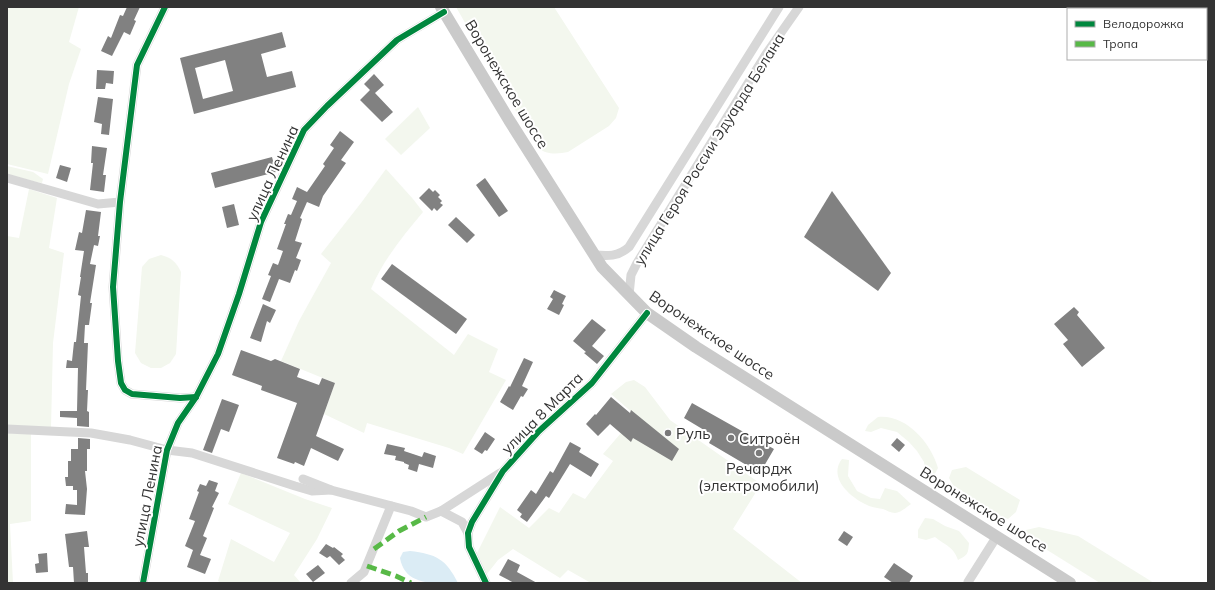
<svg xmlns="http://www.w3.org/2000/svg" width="1215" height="590" font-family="Mulish,sans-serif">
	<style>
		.green { fill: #f3f7ee }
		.water { fill: #dbecf5 }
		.building { fill: #818181; fill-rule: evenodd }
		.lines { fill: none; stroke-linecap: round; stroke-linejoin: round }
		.minor { stroke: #d7d7d7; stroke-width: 9 }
		.major { stroke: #cacaca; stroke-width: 12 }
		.quiet { stroke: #58b947; stroke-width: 5; stroke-dasharray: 10 5; stroke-linecap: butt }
		.cycleway-casing { stroke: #fff; stroke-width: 8 }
		.cycleway { stroke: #00873e; stroke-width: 6 }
		.poi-dot { fill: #7a7a7a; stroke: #fff; stroke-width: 1.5 }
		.labels { text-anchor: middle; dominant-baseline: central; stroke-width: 4; stroke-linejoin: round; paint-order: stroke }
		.street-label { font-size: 15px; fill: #333; stroke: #fff }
		.poi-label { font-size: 15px; fill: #333; stroke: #fff; text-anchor: start }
	</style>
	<rect width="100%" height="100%" fill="#fff"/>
	<g class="green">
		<polygon points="7,7 79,7 69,42 81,49 69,84 48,174 7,164"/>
		<path d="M456,7H554L619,108L616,118L609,126L568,152C559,154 545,155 539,148C535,144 532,138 529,134Z"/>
		<polygon points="418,107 430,128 401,155 385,139"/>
		<polygon points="7,166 33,172 43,179 42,183 36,182 7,174"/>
		<path d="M386,169L413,199L423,212C403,236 383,260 371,289L454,355L468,334L498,349L489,372L506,380L463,454L449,448L367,423L364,433L324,414L335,383L281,361L299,321L331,263L321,254L361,203Z"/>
		<polygon points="29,189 57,198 49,248 64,253 53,343 51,428 7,426 7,236 19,238"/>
		<path d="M161,255C172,258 176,262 181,272L176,354L170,363L161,368H151L141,363L135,353L142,267L149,259Z"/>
		<polygon points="634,380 645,387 670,420 761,484 733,529 802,583 591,583 568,570 560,578 513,549 498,560 487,574 477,553 500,507 529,528 549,508 559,513 573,493 585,499 613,461 603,454 621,433 635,415 611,394 626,382"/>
		<path d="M878,417C906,414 931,443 938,468L932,479L926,475L924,462L917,451L909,442L897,432L881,428L871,432L865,431L868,425Z"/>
		<polygon points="7,433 31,434 31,521 10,524 13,583 7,583"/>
		<path d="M842,459L849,460L848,476L857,491L871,498L880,499L885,488L897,491L911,504C907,507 900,513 895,513C891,513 886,510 883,509C877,508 870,507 865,504C849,496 828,477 842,459Z"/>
		<polygon points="966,467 1020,500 1016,512 1008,519 996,514 985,506 953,485 949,478 952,470"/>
		<polygon points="241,473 305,499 332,508 317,539 294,575 301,583 221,583 218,581 231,539 274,562 290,533 228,504"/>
		<path d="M925,518L933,519L945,526L959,531L969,543C968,554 968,555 958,560C953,546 946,546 935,537L926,540L918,538V530Z"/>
		<polygon points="1039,527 1078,536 1154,583 1100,583 1028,538 1026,530"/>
	</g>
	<path class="water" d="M410,551C436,554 446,559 458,583C436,583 405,587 400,558L403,552Z"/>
	<g class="building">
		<polygon points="127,7 140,7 134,20 136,21 130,35 124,32 112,56 101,51 108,36 111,38 120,15 123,16"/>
		<path d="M282,32L286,47L261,54L267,77L292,71L296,87L194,114L180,58ZM225,60L233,91L203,99L195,68Z"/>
		<polygon points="97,70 114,71 113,84 106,83 105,89 96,89"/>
		<polygon points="374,74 384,85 375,93 393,112 382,122 360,100 370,90 364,84"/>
		<polygon points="98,97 113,99 109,135 101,134 102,124 94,122"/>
		<polygon points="340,131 354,142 341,160 346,163 323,196 319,207 307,202 300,218 302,219 295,241 302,243 296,258 301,260 297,271 295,270 290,283 279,279 270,302 262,299 271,276 268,275 273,263 278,265 283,251 277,249 286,224 284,224 288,214 291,215 297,201 292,199 297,187 307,192 325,166 323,164 334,148 330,145"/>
		<polygon points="92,146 107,148 103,175 106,175 104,192 90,190 93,163 91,163"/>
		<polygon points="272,157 276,172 215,188 211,173"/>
		<polygon points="60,165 71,168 67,182 56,178"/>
		<polygon points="485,178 508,211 499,217 476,185"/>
		<polygon points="429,188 433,192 435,190 440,195 438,197 442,201 440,203 443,205 437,211 434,208 432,211 419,198"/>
		<polygon points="832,191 891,273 878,291 804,237"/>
		<polygon points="234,204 239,225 227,228 222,207"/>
		<polygon points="86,210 101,212 98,236 100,236 98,246 94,245 90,264 96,265 90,303 92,303 89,325 85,325 84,343 88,343 86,390 88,390 87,411 89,412 89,427 77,426 77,418 60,417 60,411 77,411 78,368 66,368 67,360 72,361 74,342 76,342 81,296 78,295 81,277 80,277 84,251 75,250 79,232 82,233"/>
		<polygon points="456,217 475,235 467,243 448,225"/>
		<polygon points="392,264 467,319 456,334 381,279"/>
		<polygon points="554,290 566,296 562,304 564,305 559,315 547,309 553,299 550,297"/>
		<polygon points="263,304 276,310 270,323 267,321 261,342 250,338"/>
		<polygon points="1074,307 1079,312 1077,315 1105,348 1082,367 1063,344 1068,340 1054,324"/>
		<polygon points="592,319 606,330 592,346 604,356 597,364 584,353 586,352 573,341"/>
		<polygon points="241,350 271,361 275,359 300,369 297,377 319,385 322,378 335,383 316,436 344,449 338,461 311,448 304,466 295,462 294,464 277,458 297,403 261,390 262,386 232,375"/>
		<polygon points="524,358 533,362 522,386 528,389 523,397 521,396 513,410 500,402 509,386 510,387"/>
		<polygon points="611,397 630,413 631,410 679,449 672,461 633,438 631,442 610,424 598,436 586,424 595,414 596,415"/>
		<polygon points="222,399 239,405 229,432 221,429 212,453 203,450"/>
		<polygon points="692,403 774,449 760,473 709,443 711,439 706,437 709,433 684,418"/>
		<polygon points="485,432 495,439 487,451 485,450 482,454 474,449"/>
		<polygon points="78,438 90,439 90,449 87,449 87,471 85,471 87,489 85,515 65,514 66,504 77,505 77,490 73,490 73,486 66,486 65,477 68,477 68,461 71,461 71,449 78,449"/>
		<polygon points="897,438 905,445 899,452 891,445"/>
		<polygon points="570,442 581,448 579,452 599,464 591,477 570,464 549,498 546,496 527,522 520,517 522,514 517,510 531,490 536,494 550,471 553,473"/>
		<polygon points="387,444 405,448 404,451 422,457 424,452 436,456 433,468 419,464 417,472 408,469 409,465 404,463 404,462 395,460 396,456 384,454"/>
		<polygon points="209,480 218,483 215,491 219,493 212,507 214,508 203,536 207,538 200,555 211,559 205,574 187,567 193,550 185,546 195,521 189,519 199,492 197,491 200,484 206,486"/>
		<polygon points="87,531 89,547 84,547 86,573 88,573 88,583 74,583 73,567 69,567 65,534"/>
		<polygon points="844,531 853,537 847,546 838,540"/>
		<polygon points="326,544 333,548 334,547 343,554 341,556 345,560 339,565 330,556 327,558 319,553"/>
		<polygon points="47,553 48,572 36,573 35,564 39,563 38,554"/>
		<polygon points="508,559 520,565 517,572 537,583 514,583 499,575"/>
		<polygon points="894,563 913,576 909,583 893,583 884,577"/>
		<polygon points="318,565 325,573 313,582 306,574"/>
	</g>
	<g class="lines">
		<g class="minor">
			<polyline points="165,7 137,65 120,202 113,287 118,361 121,383 125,390 132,394 180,398 196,397"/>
			<polyline points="7,178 98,204 120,202"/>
			<path d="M594,255C607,256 618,257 629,247L779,7"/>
			<polyline points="629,295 631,275 637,263 766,54 799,7"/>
			<polyline points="7,429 91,433 130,440 167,450 192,453 295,486 312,491 331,490"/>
			<polyline points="303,479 331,490 411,511 426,517 441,511 500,473"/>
			<polyline points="441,511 462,522 468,533"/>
			<polyline points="143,583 167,450 178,423 196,397 218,354 239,294 261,222 304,130 327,106 397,40 444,12"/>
			<polyline points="351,583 364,572 391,506"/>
			<polyline points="486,583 469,547 468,533 472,522 503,471 539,431 592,383 647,313"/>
			<polyline points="969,583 968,582 997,536"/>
		</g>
		<polyline class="major" points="441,7 509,120 602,267 647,313 696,347 1070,583"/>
		<g class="quiet">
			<polyline points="374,549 399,531 426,517"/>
			<polyline points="367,566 396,576 411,583"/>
		</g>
		<g class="cycleway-casing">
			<g id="cycleway">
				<polyline points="165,7 137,65 120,202 113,287 118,361 121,383 125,390 132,394 180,398 196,397"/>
				<polyline points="143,583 167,450 178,423 196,397 218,354 239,294 261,222 304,130 327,106 397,40 444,12"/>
				<polyline points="486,583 469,547 468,533 472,522 503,471 539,431 592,383 647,313"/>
			</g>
		</g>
		<use href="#cycleway" class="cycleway"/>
	</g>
	<g class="poi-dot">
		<circle cx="668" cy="433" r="4"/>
		<circle cx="731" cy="438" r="4"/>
		<circle cx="759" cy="453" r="4"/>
	</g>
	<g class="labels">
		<g class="street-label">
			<text transform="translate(507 84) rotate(59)">Воронежское шоссе</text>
			<text transform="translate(709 149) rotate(-58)">улица Героя России Эдуарда Белана</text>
			<text transform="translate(272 173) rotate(-65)">улица Ленина</text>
			<text transform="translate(712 335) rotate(34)">Воронежское шоссе</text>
			<text transform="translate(542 413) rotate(-45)">улица 8 Марта</text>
			<text transform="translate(147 496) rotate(-79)">улица Ленина</text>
			<text transform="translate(984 509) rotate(32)">Воронежское шоссе</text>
		</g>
		<g class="poi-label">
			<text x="676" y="433">Руль</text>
			<text x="739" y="438">Ситроён</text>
			<text x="759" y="468" text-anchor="middle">Речардж<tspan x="759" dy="17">(электромобили)</tspan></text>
		</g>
	</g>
	<rect width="1215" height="590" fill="none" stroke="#333333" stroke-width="16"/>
	<rect x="1067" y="8" width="140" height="52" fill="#ffffff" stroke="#adadad"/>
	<rect x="1075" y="21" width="20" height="6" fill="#00873e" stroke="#adadad"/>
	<text x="1103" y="28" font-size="12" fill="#333333">Велодорожка</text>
	<rect x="1075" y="41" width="20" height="6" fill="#58b947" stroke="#adadad"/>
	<text x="1103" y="48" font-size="12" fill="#333333">Тропа</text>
</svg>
